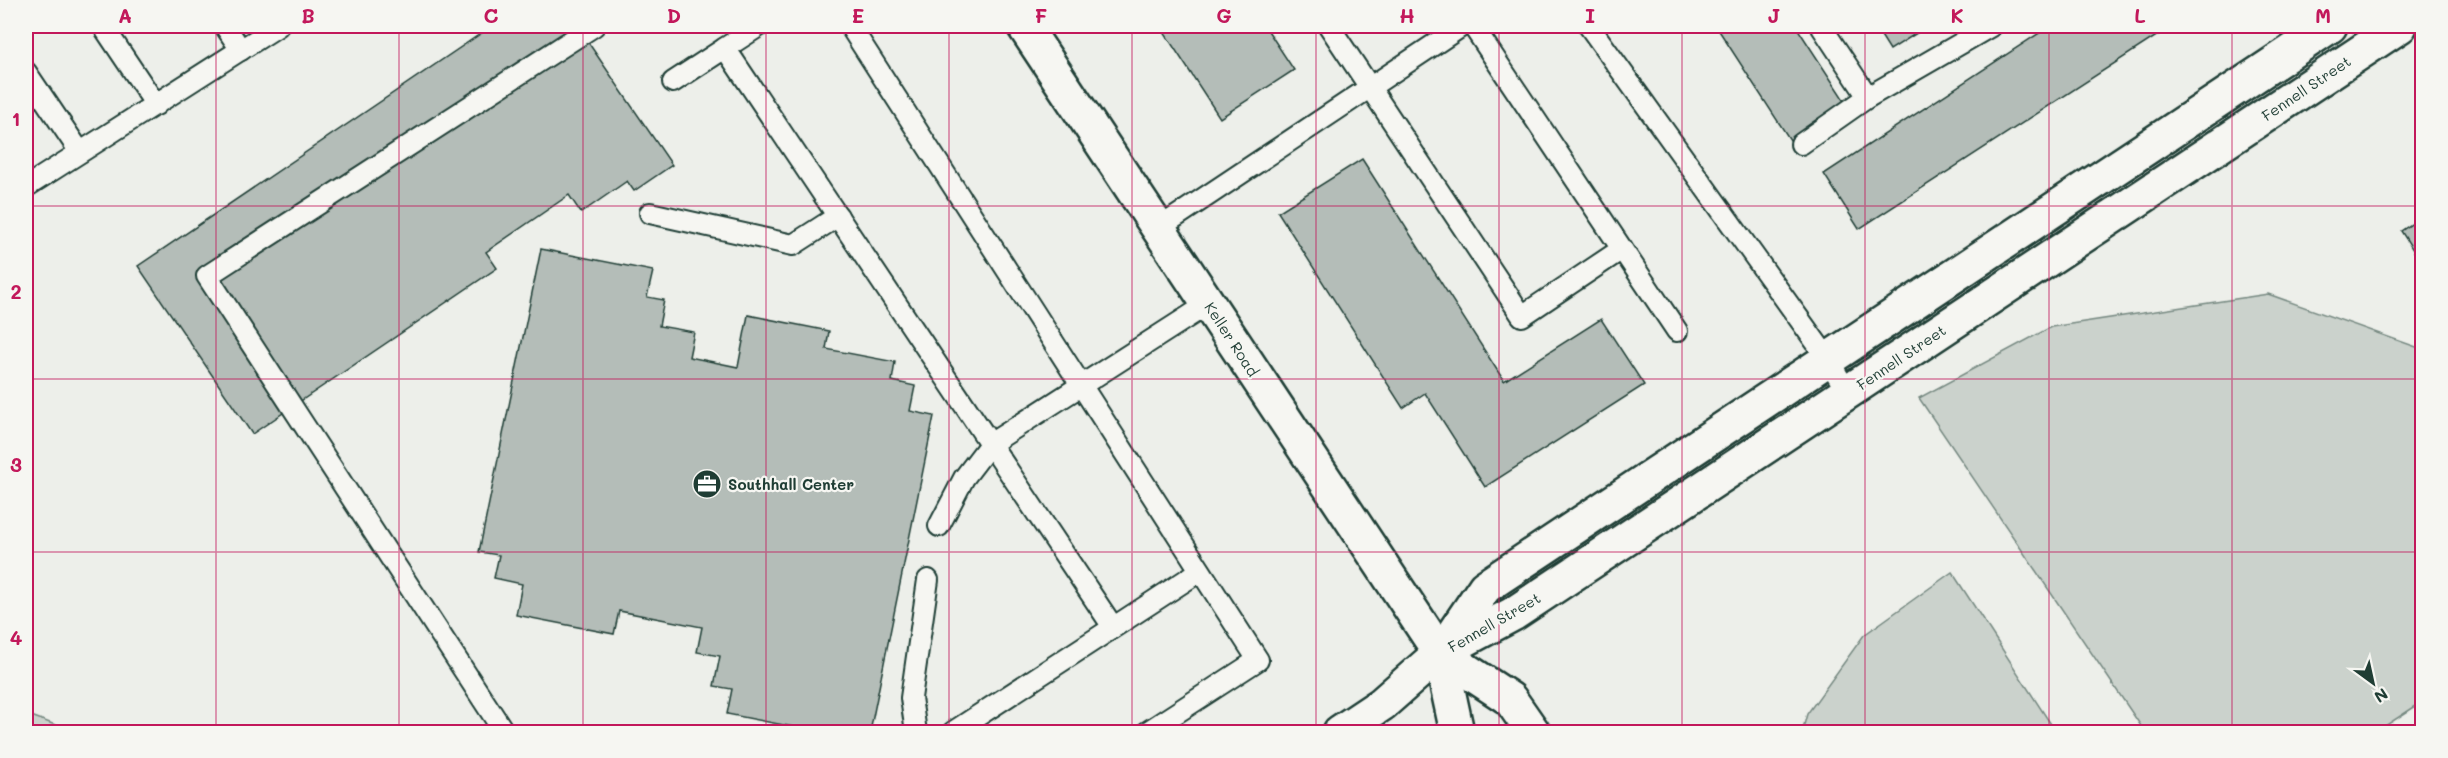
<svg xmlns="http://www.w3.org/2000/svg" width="2448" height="758" font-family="Mali,sans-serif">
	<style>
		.green { fill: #cbd2cc; stroke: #758880; stroke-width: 1.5 }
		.building { fill: #b4bdb8; stroke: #1f3d34; stroke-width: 1.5 }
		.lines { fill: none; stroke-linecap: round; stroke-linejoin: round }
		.lane-casing { stroke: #1f3d34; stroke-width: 24 }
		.street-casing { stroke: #1f3d34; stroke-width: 38 }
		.secondary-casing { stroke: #1f3d34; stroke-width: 38 }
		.lane { stroke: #f6f6f2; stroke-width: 20 }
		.street { stroke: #f6f6f2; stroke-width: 33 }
		.secondary { stroke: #f6f6f2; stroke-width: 33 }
		.grid { fill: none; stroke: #c2185b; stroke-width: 1.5; stroke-opacity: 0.55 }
		.labels { text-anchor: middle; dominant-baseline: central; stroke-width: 4.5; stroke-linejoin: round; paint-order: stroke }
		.street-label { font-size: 15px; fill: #1f3d34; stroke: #f6f6f2 }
		.poi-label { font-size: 15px; font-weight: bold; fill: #1f3d34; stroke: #f6f6f2; text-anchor: start }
		.neatline { fill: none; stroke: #c2185b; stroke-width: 2 }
		.grid-label { font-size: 20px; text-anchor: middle; font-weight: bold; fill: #c2185b }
	</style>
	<rect width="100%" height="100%" fill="#edefea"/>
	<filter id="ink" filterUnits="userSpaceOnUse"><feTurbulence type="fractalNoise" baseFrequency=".0167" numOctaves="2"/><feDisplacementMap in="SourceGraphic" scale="12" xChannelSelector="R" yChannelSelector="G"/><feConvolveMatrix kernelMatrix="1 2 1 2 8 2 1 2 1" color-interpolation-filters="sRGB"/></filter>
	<g filter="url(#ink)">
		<g class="green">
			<polygon points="2268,294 2422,349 2422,702 2376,732 2145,732 1919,398 2051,327"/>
			<polygon points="1952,572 2056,732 1802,732 1807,714 1864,635"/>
			<polygon points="26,714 74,732 26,732"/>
		</g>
		<g class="building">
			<polygon points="492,26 577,26 672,165 634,191 627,181 581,213 569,195 486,252 497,268 252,434 138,266"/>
			<polygon points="1160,26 1265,26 1294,70 1220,118"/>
			<polygon points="1716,26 1796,26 1848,106 1792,143"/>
			<polygon points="1875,26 1928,26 1890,50"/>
			<polygon points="2050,26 2172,26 1859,229 1824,174"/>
			<polygon points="1362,159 1504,381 1601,319 1644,385 1485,487 1425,393 1403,408 1278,212"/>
			<polygon points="2422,217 2422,264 2401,231"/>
			<polygon points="541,249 653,271 647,297 664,300 659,326 694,332 689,357 738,367 748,315 829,331 826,349 895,362 892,381 915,386 910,411 934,416 870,732 820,732 727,714 732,689 714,686 720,656 697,652 702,627 619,611 614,634 516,615 522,584 494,578 499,555 479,552"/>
		</g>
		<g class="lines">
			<g class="lane-casing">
				<g id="lane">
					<polyline points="103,26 156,105"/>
					<polyline points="225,26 241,50"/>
					<polyline points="850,26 1258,660 1147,732"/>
					<polyline points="1329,26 1522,316 1622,249 1473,26"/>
					<polyline points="1589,26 1828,359 1847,392"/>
					<polyline points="1821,26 1868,97"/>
					<polyline points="725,48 759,26"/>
					<polyline points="26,72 80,152"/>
					<polyline points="673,82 725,48 1113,627"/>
					<polyline points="1801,144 1868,97 1991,26"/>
					<polyline points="26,187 278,26"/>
					<polyline points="650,213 793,245 838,216"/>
					<polyline points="1159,228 1462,26"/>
					<polyline points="1622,249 1677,331"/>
					<polyline points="939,526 964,478 990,444 1208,304"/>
					<polyline points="504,732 207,276 594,26"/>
					<polyline points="916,732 911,698 928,580"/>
					<polyline points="953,732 1200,571"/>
				</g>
			</g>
			<g class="street-casing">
				<g id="street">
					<polyline points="1443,649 1485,587 2330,26"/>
					<polyline points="1440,653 1513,614 2400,26"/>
				</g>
			</g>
			<g class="secondary-casing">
				<g id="secondary">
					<polyline points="1024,26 1440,653 1510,699 1533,732"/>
					<polyline points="1440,653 1457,732"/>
					<polyline points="1340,732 1382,704 1440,653"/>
				</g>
			</g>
			<use href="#lane" class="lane"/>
			<use href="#street" class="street"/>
			<use href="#secondary" class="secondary"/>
		</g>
	</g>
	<path class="grid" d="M216,26V732M399,26V732M583,26V732M766,26V732M949,26V732M1132,26V732M1316,26V732M1499,26V732M1682,26V732M1865,26V732M2049,26V732M2232,26V732M26,206H2422M26,379H2422M26,552H2422"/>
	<defs>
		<g id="office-disc" transform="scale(1.5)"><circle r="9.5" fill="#1f3d34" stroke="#f6f6f2"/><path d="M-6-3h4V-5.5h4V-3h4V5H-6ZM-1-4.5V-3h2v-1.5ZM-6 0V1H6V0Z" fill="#fff"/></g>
	</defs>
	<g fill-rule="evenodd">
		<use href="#office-disc" x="707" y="484"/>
	</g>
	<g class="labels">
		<g class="street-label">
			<text transform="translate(2306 88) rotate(-34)">Fennell Street</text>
			<text transform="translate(1232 339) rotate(57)">Keller Road</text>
			<text transform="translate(1901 357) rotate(-34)">Fennell Street</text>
			<text transform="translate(1494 622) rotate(-30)">Fennell Street</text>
		</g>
		<g class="poi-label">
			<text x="728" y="484">Southhall Center</text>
		</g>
	</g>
	<rect width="2448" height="758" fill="none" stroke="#f6f6f2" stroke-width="66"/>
	<g transform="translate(2373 683) rotate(147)" stroke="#f6f6f2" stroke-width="4.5" paint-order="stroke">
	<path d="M0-4.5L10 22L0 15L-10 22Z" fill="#1f3d34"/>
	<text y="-9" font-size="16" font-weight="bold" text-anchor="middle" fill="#1f3d34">N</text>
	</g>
	<rect x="33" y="33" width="2382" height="692" class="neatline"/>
	<g class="grid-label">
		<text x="125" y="23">A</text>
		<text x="308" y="23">B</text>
		<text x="491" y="23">C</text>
		<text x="674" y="23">D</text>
		<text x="858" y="23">E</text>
		<text x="1041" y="23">F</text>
		<text x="1224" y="23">G</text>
		<text x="1407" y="23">H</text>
		<text x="1590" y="23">I</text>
		<text x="1774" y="23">J</text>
		<text x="1957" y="23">K</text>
		<text x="2140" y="23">L</text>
		<text x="2323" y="23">M</text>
		<text x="16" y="126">1</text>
		<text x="16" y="299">2</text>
		<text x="16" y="472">3</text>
		<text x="16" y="645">4</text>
	</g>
</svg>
